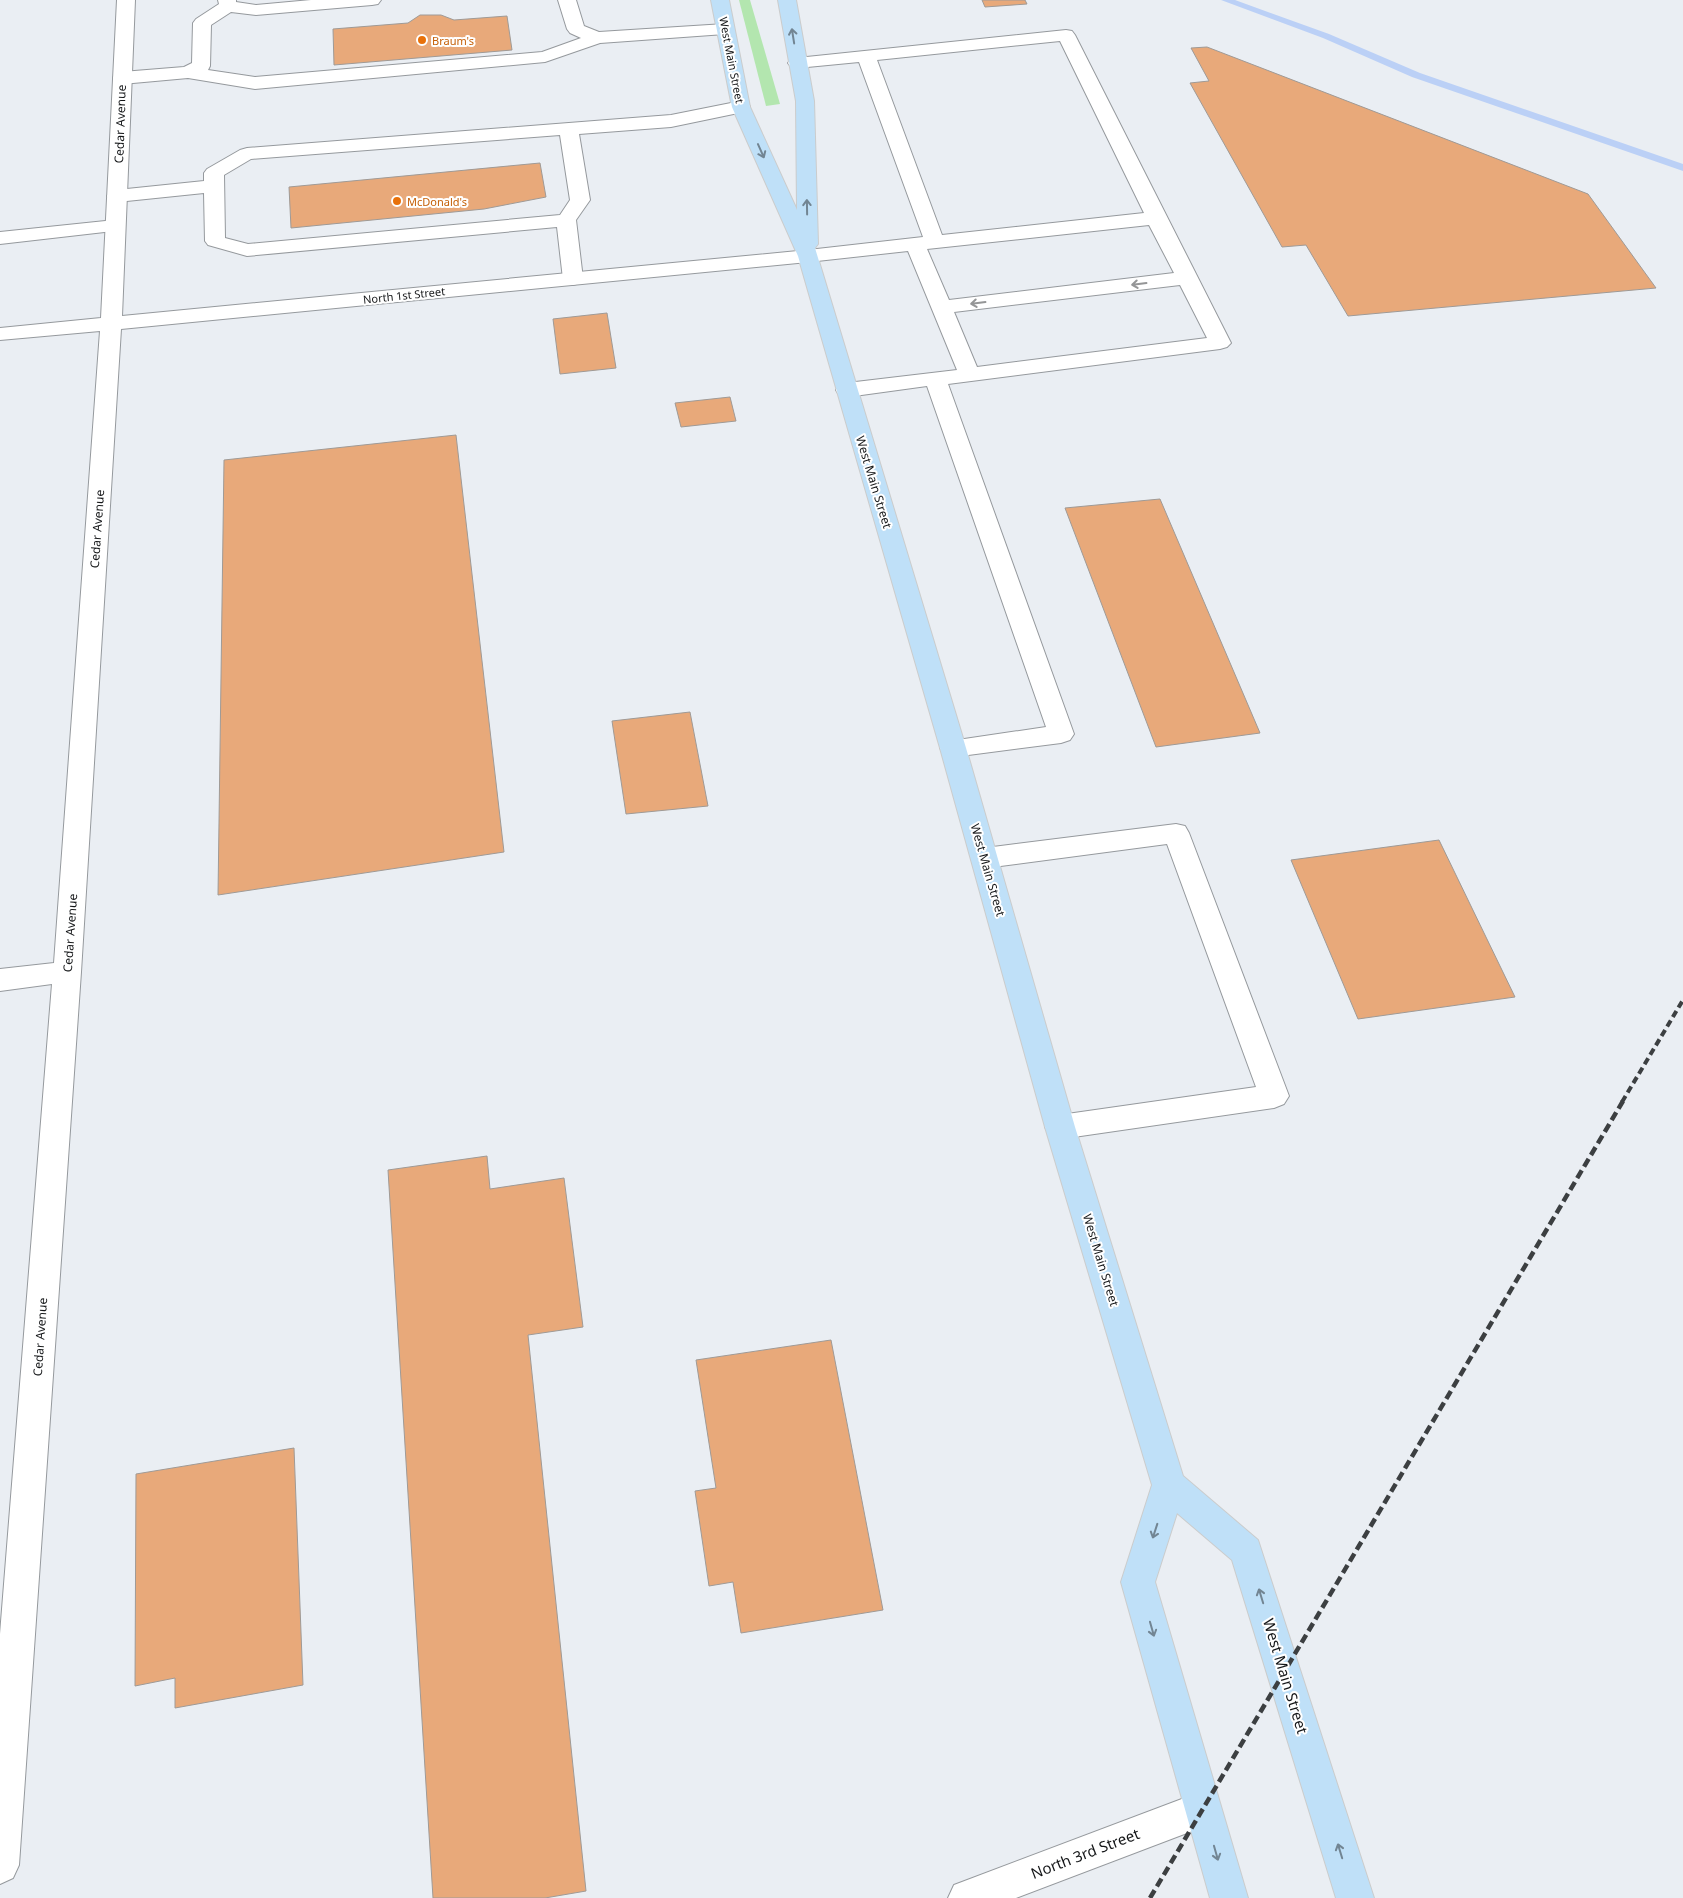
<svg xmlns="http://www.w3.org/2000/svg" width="1683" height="1898" font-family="'Noto Sans',sans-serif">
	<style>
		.green { fill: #b3e6af }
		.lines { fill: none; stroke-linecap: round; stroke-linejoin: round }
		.stream { fill: #bbd0f6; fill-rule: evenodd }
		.building { fill: #e8a97a; stroke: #9f9a96 }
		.service-casing { stroke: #95999d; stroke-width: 2 }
		.minor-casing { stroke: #95999d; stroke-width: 2 }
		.primary-casing { stroke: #cbcccc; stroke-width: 2 }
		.service { fill: #fff; fill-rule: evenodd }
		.minor { fill: #fff; fill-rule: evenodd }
		.primary { fill: #bfe0f8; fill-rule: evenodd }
		.rail-far1 { stroke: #3c3f41; stroke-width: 4; stroke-dasharray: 7 4; stroke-linecap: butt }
		.rail { stroke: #3c3f41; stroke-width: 4.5; stroke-dasharray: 9 4.5; stroke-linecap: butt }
		.oneway { stroke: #728593 }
		.oneway2 { stroke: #959697 }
		.food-dot { fill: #e8710a; stroke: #fff; stroke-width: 2 }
		.labels { text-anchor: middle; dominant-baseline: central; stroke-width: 4; stroke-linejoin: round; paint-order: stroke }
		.far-food-label { font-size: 11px; fill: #c56008; stroke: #fff; text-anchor: start }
		.far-street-label { font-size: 11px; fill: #141618; stroke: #fff }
		.street-label { font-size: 12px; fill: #141618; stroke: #fff }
		.near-street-label { font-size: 15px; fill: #141618; stroke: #fff }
	</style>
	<rect width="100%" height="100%" fill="#eaeef3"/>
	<polygon class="green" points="739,0 750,0 780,104 766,106"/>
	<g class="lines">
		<polygon class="stream" points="1221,0 1235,0 1329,34 1420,73 1683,164 1683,171 1412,77 1323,38"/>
	</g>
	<g class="building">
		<polygon points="982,0 1025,0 1027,4 985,7"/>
		<polygon points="420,15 441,15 454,20 507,16 512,50 334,65 333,29 408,23"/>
		<polygon points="1207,47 1588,194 1656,288 1348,316 1306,245 1282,247 1190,83 1209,81 1191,48"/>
		<polygon points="540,163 546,197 484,209 291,228 289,187"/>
		<polygon points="607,313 616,368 560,374 553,319"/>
		<polygon points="730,397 736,421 681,427 675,403"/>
		<polygon points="456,435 504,852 218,895 224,460"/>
		<polygon points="1160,499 1260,733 1156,747 1065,508"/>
		<polygon points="690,712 708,806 626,814 612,721"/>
		<polygon points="1439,840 1515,997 1358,1019 1291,860"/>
		<polygon points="487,1156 490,1189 564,1178 583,1327 528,1335 586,1891 545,1898 433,1898 388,1170"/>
		<polygon points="831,1340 883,1610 741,1633 733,1582 709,1586 695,1491 716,1488 696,1360"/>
		<polygon points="294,1448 303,1685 175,1708 175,1678 135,1686 136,1474"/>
	</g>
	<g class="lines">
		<g class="service-casing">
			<g id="service">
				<polygon points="218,0 236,0 236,2 256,5 311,0 381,0 378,4 372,5 256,15 231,12 211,25 210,66 208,70 255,77 542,52 581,38 570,33 567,29 558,0 576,0 584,26 599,32 725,24 731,25 734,29 731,33 725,34 600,43 545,62 255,89 188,78 122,84 115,82 113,78 115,74 122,72 184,67 192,63 193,23 196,19 219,4"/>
				<path d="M1066,30L1072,31L1075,35L1231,343L1227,347L1220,349L948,384L1074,734L1070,740L1061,743L953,757L944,754L940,748L944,742L1046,727L927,386L847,397L839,395L836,390L839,385L847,383L957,370L908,251L808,262L801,260L798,256L801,252L808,250L923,237L859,62L797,68L791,67L788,63L791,59L797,58ZM1060,41L1144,213L942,235L877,60ZM1149,225L1174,273L949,300L927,249ZM1180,285L1207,338L977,367L954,312Z"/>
				<path d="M741,101L748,103L750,107L748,111L671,127L579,134L590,200L576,220L583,279L580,283L573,285L566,283L563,279L557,227L247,256L208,245L205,241L204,193L117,202L110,200L107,196L110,192L117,190L204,181V173L207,169L240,150L247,148L671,115ZM560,135L570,200L560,215L248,244L225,238L224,175L251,159Z"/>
				<polygon points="115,220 122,222 125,226 122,230 0,244 0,232"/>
				<polygon points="1176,824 1185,826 1189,833 1289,1096 1284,1104 1274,1108 1060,1139 1050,1135 1045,1127 1050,1119 1060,1115 1256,1087 1167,844 985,868 976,865 972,858 976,851 985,848"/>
			</g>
		</g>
		<g class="minor-casing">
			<g id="minor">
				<polygon points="117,0 135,0 122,316 808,250 815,252 818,256 815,260 808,262 121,329 81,972 19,1865 13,1878 0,1884 0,1634 52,984 0,991 0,969 54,963 100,331 0,340 0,328 101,318"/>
				<polygon points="1203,1791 1216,1796 1221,1809 1216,1822 1016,1898 948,1898 954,1885"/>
			</g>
		</g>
		<g class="primary-casing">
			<polygon id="primary" points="711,0 729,0 750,107 797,210 796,101 778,0 796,0 814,101 818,244 815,248 966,748 1075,1127 1183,1476 1258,1540 1374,1898 1336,1898 1232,1560 1177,1513 1155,1582 1248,1898 1210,1898 1121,1582 1152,1485 1045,1127 940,748 798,256 732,107"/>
		</g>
		<use href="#service" class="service"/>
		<use href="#minor" class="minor"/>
		<use href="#primary" class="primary"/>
		<polyline class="rail-far1" points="1622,1102 1683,1000"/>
		<polyline class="rail" points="1150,1898 1623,1101"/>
	</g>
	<defs><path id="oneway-shaft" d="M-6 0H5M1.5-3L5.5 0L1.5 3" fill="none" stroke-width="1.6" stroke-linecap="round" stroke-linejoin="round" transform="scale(1.25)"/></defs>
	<g class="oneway">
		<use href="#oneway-shaft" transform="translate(793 36) rotate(-99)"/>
		<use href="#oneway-shaft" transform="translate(761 151) rotate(66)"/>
		<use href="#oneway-shaft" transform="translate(807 207) rotate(-91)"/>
		<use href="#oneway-shaft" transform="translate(1155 1531) rotate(108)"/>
		<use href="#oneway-shaft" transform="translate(1261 1596) rotate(-107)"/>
		<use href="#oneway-shaft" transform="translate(1152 1629) rotate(74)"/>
		<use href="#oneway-shaft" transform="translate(1340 1851) rotate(-107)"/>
		<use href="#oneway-shaft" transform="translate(1216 1853) rotate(74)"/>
	</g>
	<g class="oneway2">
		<use href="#oneway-shaft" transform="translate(1139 284) rotate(173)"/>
		<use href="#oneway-shaft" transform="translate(978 303) rotate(173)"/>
	</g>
	<g class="food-dot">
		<circle cx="422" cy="40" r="5"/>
		<circle cx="397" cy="201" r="5"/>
	</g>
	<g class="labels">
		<g class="far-food-label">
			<text x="432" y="40">Braum's</text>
			<text x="407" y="201">McDonald's</text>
		</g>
		<g class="far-street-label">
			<text transform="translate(732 60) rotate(79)">West Main Street</text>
			<text transform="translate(404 295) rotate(-6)">North 1st Street</text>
		</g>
		<g class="street-label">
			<text transform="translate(120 124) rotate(-88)">Cedar Avenue</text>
			<text transform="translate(874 482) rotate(73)">West Main Street</text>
			<text transform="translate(97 529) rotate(-86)">Cedar Avenue</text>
			<text transform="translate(988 870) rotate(74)">West Main Street</text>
			<text transform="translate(70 933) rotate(-86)">Cedar Avenue</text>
			<text transform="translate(1101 1260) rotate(73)">West Main Street</text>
			<text transform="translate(40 1337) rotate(-86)">Cedar Avenue</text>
		</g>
		<g class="near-street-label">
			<text transform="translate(1286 1676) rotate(73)">West Main Street</text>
			<text transform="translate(1085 1853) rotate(-21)">North 3rd Street</text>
		</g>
	</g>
</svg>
